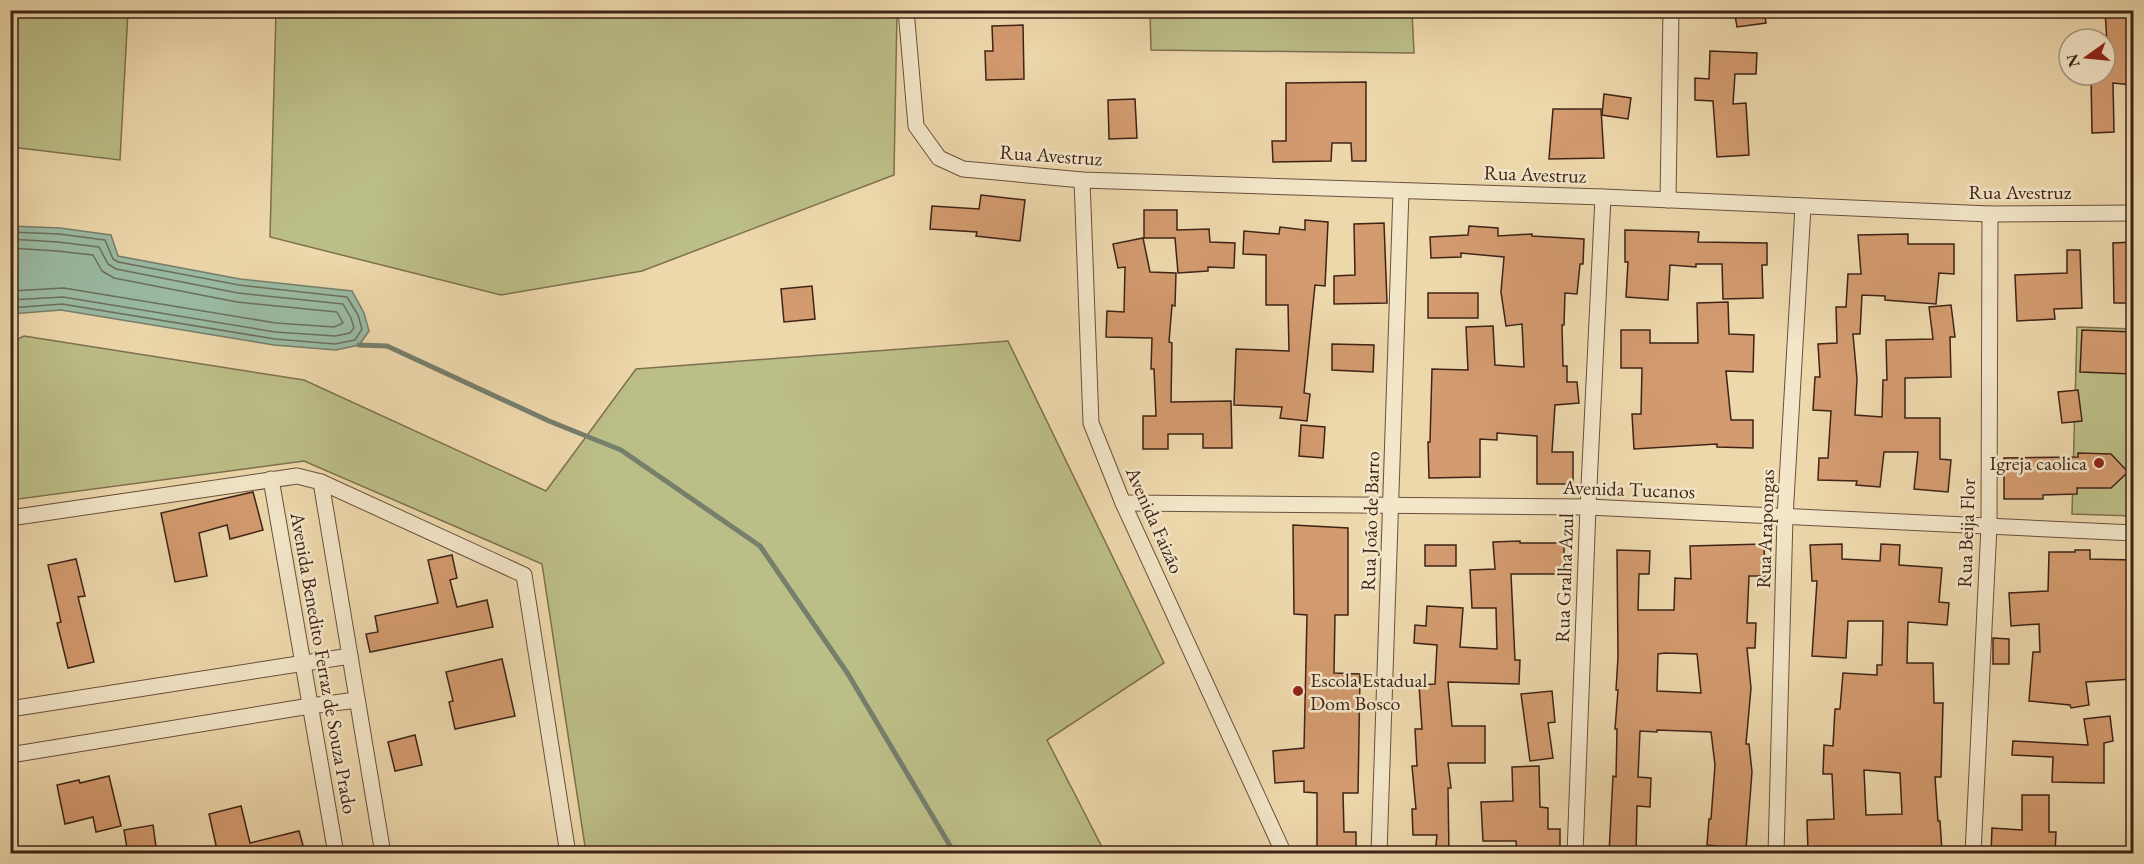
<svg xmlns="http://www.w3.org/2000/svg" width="2144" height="864" font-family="'EB Garamond',serif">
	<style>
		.green { fill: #bcbe87; stroke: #7e704f; stroke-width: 1.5 }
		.water { fill: #9abba4; stroke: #767e6c; stroke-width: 1.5 }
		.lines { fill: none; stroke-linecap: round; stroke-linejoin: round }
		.shore { stroke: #6c6f5e; stroke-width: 1.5 }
		.stream { stroke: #767e6c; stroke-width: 5 }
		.building { fill: #d39b6f; stroke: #3f2317; stroke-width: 1.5; fill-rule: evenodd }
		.street-casing { stroke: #6a503c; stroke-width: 17 }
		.street { stroke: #f3e6c9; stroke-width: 15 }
		.poi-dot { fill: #8f2418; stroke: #f3e6c9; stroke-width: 2 }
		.labels { text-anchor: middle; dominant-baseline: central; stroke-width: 5; stroke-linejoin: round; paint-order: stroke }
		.street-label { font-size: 20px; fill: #3f2317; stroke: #f3e6c9 }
		.poi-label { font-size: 20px; fill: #3f2317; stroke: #f3e6c9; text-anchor: end }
	</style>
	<rect width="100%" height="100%" fill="#edd8ac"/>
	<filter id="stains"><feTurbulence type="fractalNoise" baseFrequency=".00333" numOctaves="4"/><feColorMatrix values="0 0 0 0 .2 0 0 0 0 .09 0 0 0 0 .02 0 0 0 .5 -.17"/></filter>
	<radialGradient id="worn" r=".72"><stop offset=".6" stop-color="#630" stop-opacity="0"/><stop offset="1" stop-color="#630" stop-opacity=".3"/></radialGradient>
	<g class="green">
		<polygon points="11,10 128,11 120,160 11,147"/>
		<polygon points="276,11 897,11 894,175 642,271 501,295 270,237"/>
		<polygon points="1150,11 1412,11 1414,53 1151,50"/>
		<polygon points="2077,327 2133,329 2133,516 2072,514"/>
		<polygon points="24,336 304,380 546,491 636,369 1008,341 1164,663 1047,740 1105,853 586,853 542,564 304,461 11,500 11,342"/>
	</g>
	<polygon class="water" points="11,226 60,228 111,235 118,256 240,279 352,291 364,313 369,331 359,345 336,350 274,345 61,310 11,314"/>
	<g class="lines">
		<g class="shore">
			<polyline points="10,232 59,234 105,240 113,259 118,262 239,285 347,297 358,315 362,329 355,340 335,344 275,339 62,304 10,308"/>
			<polyline points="10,239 58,242 99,247 108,264 116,269 238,293 343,304 351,318 354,328 350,333 335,336 275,332 63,297 10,300"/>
			<polyline points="10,248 57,251 93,255 102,271 114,278 237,302 337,312 343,323 334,327 276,323 64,288 10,291"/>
		</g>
		<polyline class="stream" points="359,345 387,346 549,421 621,450 760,546 848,674 955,854"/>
	</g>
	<g class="building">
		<polygon points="1734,10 1764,10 1766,23 1737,27"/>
		<polygon points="2105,10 2133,10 2133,85 2113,83 2114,132 2092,133 2091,75 2105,75 2105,42 2107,43"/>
		<polygon points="1023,25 1024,79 986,80 985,51 993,51 992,26"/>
		<polygon points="1710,51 1757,53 1756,74 1735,74 1733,104 1746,103 1749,155 1717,157 1713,101 1695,100 1695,78 1709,79"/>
		<polygon points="1366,82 1366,161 1352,161 1351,143 1332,143 1331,161 1273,162 1272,141 1286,141 1286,83"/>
		<polygon points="1604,94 1631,98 1628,119 1602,115"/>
		<polygon points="1135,99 1137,138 1109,139 1108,100"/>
		<polygon points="1553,109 1601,109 1604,158 1549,159"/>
		<polygon points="981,195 1025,200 1020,241 976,236 977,232 930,229 932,206 979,209"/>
		<polygon points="1144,210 1177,210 1177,230 1209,229 1210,242 1235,243 1234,268 1208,267 1208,271 1178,273 1175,238 1144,238"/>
		<polygon points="1305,220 1328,222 1325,286 1315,285 1304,393 1310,394 1307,421 1280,418 1282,407 1234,405 1236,349 1289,351 1288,305 1266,305 1266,255 1243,254 1244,231 1279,234 1280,227 1305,230"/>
		<polygon points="1384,223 1387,303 1334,304 1334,276 1355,275 1354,224"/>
		<polygon points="1469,226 1498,228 1498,236 1532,234 1532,236 1584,239 1583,264 1580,264 1577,294 1565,293 1564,325 1562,325 1563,366 1567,366 1567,382 1577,382 1579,403 1555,405 1552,452 1573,452 1573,484 1537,484 1537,436 1497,433 1497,440 1480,439 1480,477 1429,478 1428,442 1430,442 1432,369 1468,370 1466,327 1493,326 1495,365 1524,367 1522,324 1506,326 1501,292 1504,257 1461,253 1461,257 1431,258 1430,237 1468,235"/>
		<polygon points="1625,230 1699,232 1698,242 1767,243 1767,265 1762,265 1763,298 1723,299 1722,264 1696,264 1696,267 1670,265 1668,300 1626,297 1628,262 1625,262"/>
		<polygon points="1908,234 1908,244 1954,244 1954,274 1939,273 1936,304 1885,300 1885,296 1862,295 1860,334 1853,334 1857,379 1855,415 1882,417 1883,380 1887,380 1886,340 1933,339 1929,307 1951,305 1955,337 1950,337 1951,377 1905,378 1905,418 1940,418 1940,459 1951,460 1948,492 1914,489 1918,452 1884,452 1880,487 1856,485 1857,481 1818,480 1819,458 1828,458 1831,411 1813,410 1815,377 1820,377 1818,344 1837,343 1836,307 1846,307 1848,274 1861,274 1858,235"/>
		<polygon points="1143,238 1150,272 1176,273 1175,306 1172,305 1169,342 1172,343 1171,402 1231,401 1232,448 1203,448 1203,434 1168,434 1168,449 1143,449 1143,416 1156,416 1154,369 1151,369 1152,338 1106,337 1107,311 1124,312 1125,267 1118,268 1113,244"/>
		<polygon points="2133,242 2133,303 2114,303 2113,243"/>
		<polygon points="2067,250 2080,250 2082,308 2054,309 2055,319 2017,321 2015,275 2067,273"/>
		<polygon points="812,286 815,319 784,322 781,289"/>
		<rect x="1428" y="293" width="50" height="25"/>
		<polygon points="1728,302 1729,334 1754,335 1753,372 1726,371 1731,420 1753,420 1753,448 1717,447 1717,444 1634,449 1632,414 1641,414 1642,368 1621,368 1621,330 1650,330 1650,343 1698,343 1697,303"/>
		<polygon points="2082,330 2133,332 2133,374 2080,372"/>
		<polygon points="1332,344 1374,345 1373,372 1332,370"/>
		<polygon points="2078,390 2082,421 2062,423 2058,392"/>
		<polygon points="1301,425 1325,427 1323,458 1299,456"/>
		<polygon points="2078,453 2111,454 2128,472 2111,488 2077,488 2077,494 2043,495 2043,499 2004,499 2004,458 2078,457"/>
		<polygon points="253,492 263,530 230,539 227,525 199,533 207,576 175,582 161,513"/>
		<polygon points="1293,525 1348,528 1348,615 1335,615 1334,673 1360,674 1358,793 1343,793 1344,832 1356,832 1356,854 1317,854 1317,793 1304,792 1304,781 1275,783 1273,751 1304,748 1307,615 1294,614"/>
		<polygon points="1520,541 1520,543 1564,543 1564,574 1511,574 1515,660 1520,660 1519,684 1448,682 1452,726 1485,726 1485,763 1448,763 1451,788 1448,788 1449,854 1435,854 1437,835 1413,835 1412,809 1416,809 1412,766 1417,766 1415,729 1422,729 1419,685 1435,684 1437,645 1414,643 1415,625 1426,626 1427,606 1463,608 1460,647 1497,649 1496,608 1472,608 1470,570 1495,569 1493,542"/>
		<path d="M1764,544L1765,576H1749L1747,623H1756L1755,648H1747L1751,688L1746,744H1749L1752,772L1746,849L1707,845L1709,819H1711L1715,765L1711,732L1657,730V732L1640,731L1638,777L1651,778L1650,807L1637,806L1636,854H1609L1613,776L1616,777L1617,729H1615L1618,690H1616L1618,657L1617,550L1650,551L1649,574H1639L1638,610H1674L1675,578L1691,579L1690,546ZM1665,653L1697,654L1701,693L1657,691L1658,654Z"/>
		<path d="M1842,544V559L1880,561L1881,544L1900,545L1899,565L1942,568L1939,602L1949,603L1947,625L1908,622L1907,663H1933L1934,703H1943L1941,777H1935L1938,821H1940L1942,853L1846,854V850L1808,851L1807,820L1834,819L1832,774H1823L1824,745L1833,746L1835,709H1840L1843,673L1877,675V665H1882L1883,621H1848L1846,658L1812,656L1817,581H1812L1810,545ZM1864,770L1900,773L1902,814L1866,815Z"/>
		<rect x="1425" y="545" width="31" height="21"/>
		<polygon points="2075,550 2090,550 2090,559 2133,560 2133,679 2086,682 2089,705 2071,708 2070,705 2029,701 2033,652 2040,652 2039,624 2011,626 2009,593 2048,591 2049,552 2075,552"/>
		<polygon points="452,555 457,578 450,580 457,607 487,600 493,627 370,652 366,634 378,632 375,616 438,603 428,560"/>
		<polygon points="76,559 85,596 78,597 94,662 68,668 57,623 61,622 48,565"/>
		<polygon points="1993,638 2009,639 2009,664 1993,664"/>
		<polygon points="502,659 515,716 455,729 449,702 453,701 446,672"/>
		<polygon points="1552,691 1555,722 1548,723 1553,758 1530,761 1521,694"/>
		<polygon points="2110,716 2113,741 2104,743 2104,783 2052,782 2053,757 2012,755 2013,741 2088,745 2084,719"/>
		<polygon points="415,735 422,765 395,771 388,742"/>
		<polygon points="1539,766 1540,807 1548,808 1548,829 1560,829 1560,854 1517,854 1516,841 1483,841 1481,802 1513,801 1512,767"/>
		<polygon points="109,776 121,826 96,832 93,817 65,824 57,785 79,780 80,783"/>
		<polygon points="2022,795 2049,795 2049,832 2056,832 2055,854 1991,854 1992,828 2022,830"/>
		<polygon points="241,806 250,843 299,831 304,849 285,854 218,854 209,814"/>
		<polygon points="153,825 157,854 128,854 124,830"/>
	</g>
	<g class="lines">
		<g class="street-casing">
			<g id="street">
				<polyline points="906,10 916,126 939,158 963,169 1082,180 1603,197 1990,214 2134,213"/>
				<polyline points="1082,180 1091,423 1123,503 1284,854"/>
				<polyline points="1668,200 1671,10"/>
				<polyline points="271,479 336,854"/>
				<polyline points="321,482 383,854"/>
				<polyline points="1123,503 1588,507 2134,533"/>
				<polyline points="10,518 297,476 321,482 524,575 568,854"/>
				<polyline points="10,709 350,656"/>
				<polyline points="10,755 310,706 357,700"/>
				<polyline points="1379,854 1401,191"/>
				<polyline points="1575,854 1588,507 1603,197"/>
				<polyline points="1776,854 1785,517 1803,207"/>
				<polyline points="1973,854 1989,526 1990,214"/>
			</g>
		</g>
		<use href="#street" class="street"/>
	</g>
	<g class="poi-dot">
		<circle cx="2099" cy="463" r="6"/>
		<circle cx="1298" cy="691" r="6"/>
	</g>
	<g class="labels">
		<g class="street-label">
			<text transform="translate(1051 155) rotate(4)">Rua Avestruz</text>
			<text transform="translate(1535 174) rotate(2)">Rua Avestruz</text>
			<text x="2020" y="192">Rua Avestruz</text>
			<text transform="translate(1629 489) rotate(2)">Avenida Tucanos</text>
			<text transform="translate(1155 520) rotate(66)">Avenida Faizão</text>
			<text transform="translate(1370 521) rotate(-88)">Rua João de Barro</text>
			<text transform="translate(1765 529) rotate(-88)">Rua Arapongas</text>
			<text transform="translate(1966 533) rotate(-88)">Rua Beija Flor</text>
			<text transform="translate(1564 578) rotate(-88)">Rua Gralha Azul</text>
			<text transform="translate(324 663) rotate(80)">Avenida Benedito Ferraz de Souza Prado</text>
		</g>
		<g class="poi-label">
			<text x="2087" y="463">Igreja caolica</text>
			<text x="1310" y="680" text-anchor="start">Escola Estadual<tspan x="1310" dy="23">Dom Bosco</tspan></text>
		</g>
	</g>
	<rect width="2144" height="864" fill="none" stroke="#edd8ac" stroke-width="36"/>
	<rect x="12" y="12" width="2120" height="840" fill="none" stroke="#3f2317" stroke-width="3"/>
	<rect x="18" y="18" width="2108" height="828" fill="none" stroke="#3f2317" stroke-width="1.5"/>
	<g transform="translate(2087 57) rotate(255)"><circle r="28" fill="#f3e6c9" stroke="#ab9882" stroke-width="1.5"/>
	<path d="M0-4.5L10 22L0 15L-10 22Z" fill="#8f2418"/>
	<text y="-9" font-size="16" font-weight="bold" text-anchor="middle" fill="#3f2317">N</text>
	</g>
	<rect width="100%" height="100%" filter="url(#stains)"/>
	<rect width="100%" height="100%" fill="url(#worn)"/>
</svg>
